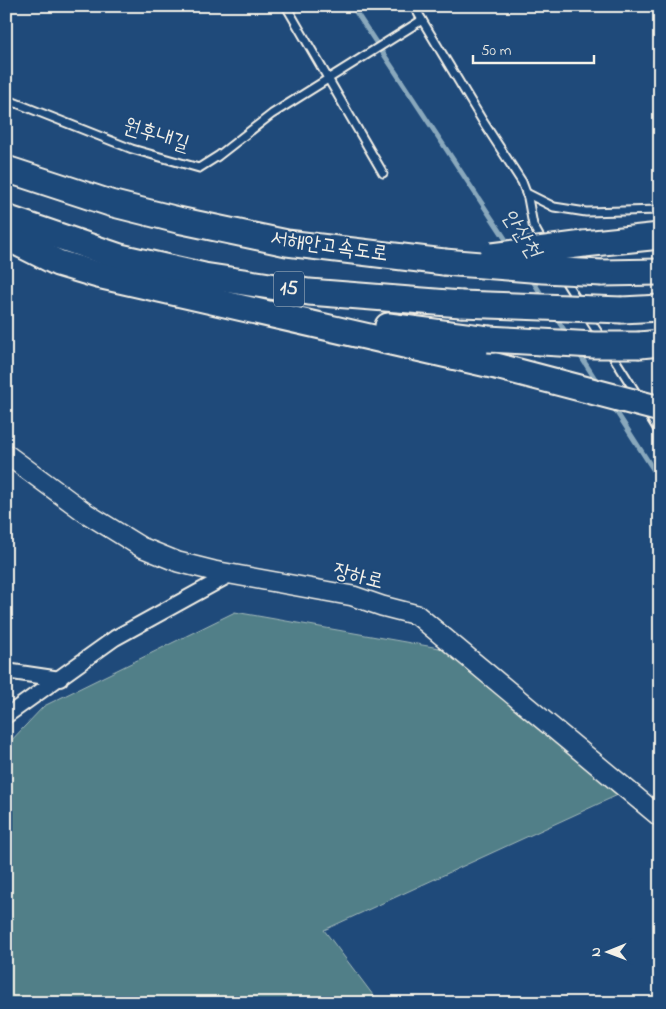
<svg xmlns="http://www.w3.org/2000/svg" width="666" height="1009" font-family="'Indie Flower','Poor Story',sans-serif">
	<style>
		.green { fill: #517f88; stroke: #a2b8b8 }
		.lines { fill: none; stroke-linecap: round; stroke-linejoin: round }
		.stream { stroke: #89a8bc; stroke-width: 5 }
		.lane-casing { stroke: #f4f1e8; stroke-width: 11 }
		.street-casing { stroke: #f4f1e8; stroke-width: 18 }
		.secondary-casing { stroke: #f4f1e8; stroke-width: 22 }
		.highway-casing { stroke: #f4f1e8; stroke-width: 29 }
		.lane { stroke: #1f4a7a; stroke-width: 7 }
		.street { stroke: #1f4a7a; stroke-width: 14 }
		.secondary { stroke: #1f4a7a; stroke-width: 19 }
		.highway { stroke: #1f4a7a; stroke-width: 25 }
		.highway-bridge-casing { stroke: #f4f1e8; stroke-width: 29; stroke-linecap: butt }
		.highway-bridge { stroke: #1f4a7a; stroke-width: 25 }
		.labels { text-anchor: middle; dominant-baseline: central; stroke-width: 4; stroke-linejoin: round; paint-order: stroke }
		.shield { fill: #1f4a7a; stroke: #b4bfc7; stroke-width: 1 }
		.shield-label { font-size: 20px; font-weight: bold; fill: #f4f1e8 }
		.street-label { font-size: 21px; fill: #f4f1e8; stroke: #1f4a7a }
		.water-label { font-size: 22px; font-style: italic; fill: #d9dfdd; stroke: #1f4a7a }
	</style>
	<rect width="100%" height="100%" fill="#1f4a7a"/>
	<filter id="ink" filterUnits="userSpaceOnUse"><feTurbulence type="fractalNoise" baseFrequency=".02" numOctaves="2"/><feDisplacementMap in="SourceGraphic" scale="10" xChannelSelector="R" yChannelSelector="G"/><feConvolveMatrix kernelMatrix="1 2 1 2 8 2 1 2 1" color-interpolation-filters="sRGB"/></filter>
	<g filter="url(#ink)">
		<polygon class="green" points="235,612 462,652 633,788 324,930 379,1003 6,1003 6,746 44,706"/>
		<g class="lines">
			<g class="stream">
				<polyline points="352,6 510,246"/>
				<polyline points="530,276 544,299"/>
				<polyline points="555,316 568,336"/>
				<polyline points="578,352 599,385"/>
				<polyline points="612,405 660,480"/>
			</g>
			<g class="lane-casing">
				<g id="lane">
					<polyline points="286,6 383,173"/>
					<polyline points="422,20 482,120 522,182 528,198 533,225 544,245"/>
					<polyline points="6,99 132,149 199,168 218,156 272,114 422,20 414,6"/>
					<polyline points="526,193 554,207 586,212 660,210"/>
					<polyline points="562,276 579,303"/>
					<polyline points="586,314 602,339"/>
					<polyline points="609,350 638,396"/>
					<polyline points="647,412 660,433"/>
				</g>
			</g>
			<g class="street-casing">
				<g id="street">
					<polyline points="6,671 60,679"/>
					<polyline points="6,716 115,638 231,574"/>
				</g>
			</g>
			<g class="secondary-casing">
				<polyline id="secondary" points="6,454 86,513 141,547 178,562 214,571 353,596 382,606 417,615 660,817"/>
			</g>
			<g class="highway-casing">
				<g id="highway">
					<polyline points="6,169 110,203 178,220 287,243 444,262"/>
					<polyline points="6,218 120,257 204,276 309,292 461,304"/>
					<polyline points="6,237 58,263 98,275 496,366"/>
					<polyline points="584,244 660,236"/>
					<polyline points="602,273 660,272"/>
					<polyline points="622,310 660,308"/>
					<polyline points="388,326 488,339"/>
					<polyline points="640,345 660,343"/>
				</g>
			</g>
			<use href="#lane" class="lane"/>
			<use href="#street" class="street"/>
			<use href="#secondary" class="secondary"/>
			<use href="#highway" class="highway"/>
			<g class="highway-bridge-casing">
				<g id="highway-bridge">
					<polyline points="492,256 584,244"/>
					<polyline points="444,262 543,270 602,273"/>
					<polyline points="461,304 622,310"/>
					<polyline points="488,339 594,345 640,345"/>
					<polyline points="496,366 660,409"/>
				</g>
			</g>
			<use href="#highway-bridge" class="highway-bridge"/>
		</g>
	</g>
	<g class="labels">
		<rect class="shield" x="274" y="271.5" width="30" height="35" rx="4"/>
		<g class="shield-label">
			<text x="289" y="289">15</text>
		</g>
		<g class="street-label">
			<text transform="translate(156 136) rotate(17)">원후내길</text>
			<text transform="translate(329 247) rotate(8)">서해안고속도로</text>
			<text transform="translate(358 577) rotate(14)">장하로</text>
		</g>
		<g class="water-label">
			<text transform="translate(520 234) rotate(57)">안산천</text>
		</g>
	</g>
	<rect width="666" height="1009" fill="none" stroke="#1f4a7a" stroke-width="25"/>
	<rect x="12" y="12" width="641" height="984" fill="none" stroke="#f4f1e8" stroke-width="2" filter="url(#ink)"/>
	<g transform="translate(608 952) rotate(269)" stroke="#1f4a7a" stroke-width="4" paint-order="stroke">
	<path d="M0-4L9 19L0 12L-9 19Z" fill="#f4f1e8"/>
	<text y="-8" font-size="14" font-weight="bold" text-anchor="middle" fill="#f4f1e8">N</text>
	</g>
	<path d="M473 55v8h121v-8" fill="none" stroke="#f4f1e8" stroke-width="2.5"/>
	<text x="481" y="55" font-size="15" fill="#f4f1e8" stroke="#1f4a7a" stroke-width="4" paint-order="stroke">50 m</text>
</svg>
